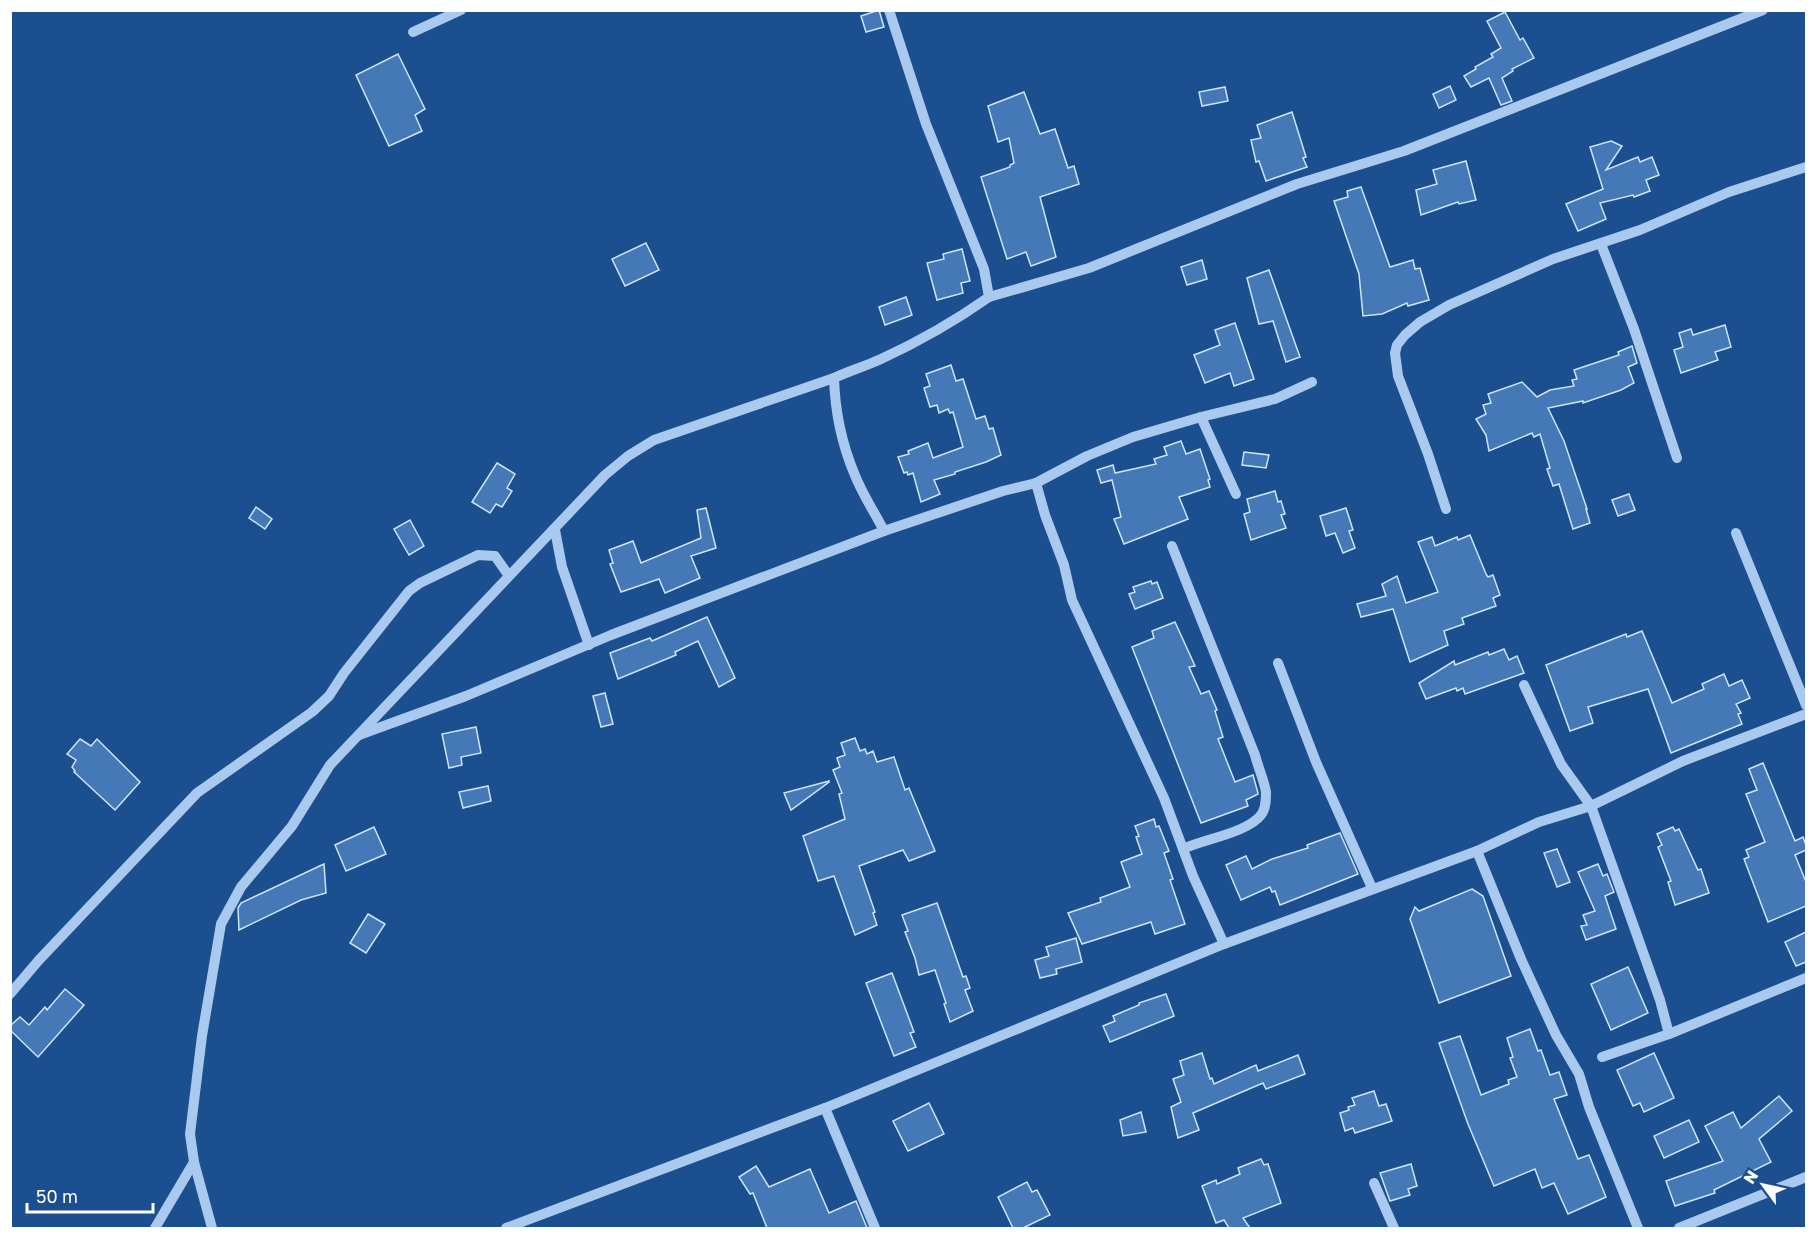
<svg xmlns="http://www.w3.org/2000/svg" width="1817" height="1239" font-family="'Golos Text',sans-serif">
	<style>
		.building { fill: #4478b7; stroke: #cfe3fa; stroke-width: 1.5 }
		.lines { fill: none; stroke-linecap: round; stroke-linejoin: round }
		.minor { stroke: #a9c9ee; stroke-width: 10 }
	</style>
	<rect width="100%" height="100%" fill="#1b4f8f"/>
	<g class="building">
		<polygon points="879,10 884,27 866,32 861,16"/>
		<polygon points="1505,12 1520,40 1523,38 1534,58 1512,69 1513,71 1502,78 1512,101 1501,105 1489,78 1471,87 1464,76 1476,69 1475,67 1493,57 1491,54 1501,48 1487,21"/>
		<polygon points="398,54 425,109 415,115 422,131 389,146 356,75"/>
		<polygon points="1450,86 1456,100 1439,108 1433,94"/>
		<polygon points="1225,87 1228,101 1202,106 1199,92"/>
		<polygon points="1024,92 1040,134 1055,129 1068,168 1074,166 1079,184 1040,197 1056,257 1031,266 1026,252 1007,259 981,177 1010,167 1010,165 1014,163 1009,138 998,142 988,106"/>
		<polygon points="1292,112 1306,157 1303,158 1307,167 1266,181 1259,161 1256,162 1251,140 1261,138 1257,125"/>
		<polygon points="1611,141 1622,146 1606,170 1638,157 1640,162 1652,157 1659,175 1646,180 1650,191 1634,197 1633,195 1600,203 1606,219 1578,231 1566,204 1603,189 1590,147"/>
		<polygon points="1466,161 1476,200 1459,204 1458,202 1421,215 1416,190 1437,184 1433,170"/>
		<polygon points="1361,187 1390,267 1413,260 1415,269 1420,268 1429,300 1408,306 1407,303 1382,314 1363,316 1359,274 1334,201 1348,197 1347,191"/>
		<polygon points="646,243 659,270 625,286 612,259"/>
		<polygon points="962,249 970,281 961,283 963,293 937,300 927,263 944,259 943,254"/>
		<polygon points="1202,260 1207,279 1187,285 1181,267"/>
		<polygon points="1269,270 1300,357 1286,362 1273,321 1259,324 1247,278"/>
		<polygon points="906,297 912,315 885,325 879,307"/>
		<polygon points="1235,323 1254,379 1234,386 1230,373 1205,383 1194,355 1220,345 1215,330"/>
		<polygon points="1725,325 1731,347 1715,352 1718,360 1681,373 1674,350 1683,347 1679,333 1691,329 1693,335"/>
		<polygon points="1632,346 1637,363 1628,367 1634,383 1621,390 1583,403 1583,401 1548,408 1564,441 1587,509 1586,509 1590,523 1573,529 1559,484 1553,486 1547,469 1550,468 1540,434 1534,437 1532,433 1489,451 1486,435 1476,419 1486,414 1483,405 1491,403 1488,394 1522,382 1537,397 1550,390 1574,386 1572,380 1577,379 1574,370 1619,355 1618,352"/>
		<polygon points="951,365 956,381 963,379 976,419 985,416 989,429 993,428 1001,455 986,462 955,472 955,474 934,480 940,494 921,502 913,473 908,475 907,472 904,473 898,457 909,454 908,451 928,443 933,458 963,447 953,412 950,413 948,409 939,413 937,405 930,407 924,388 930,386 926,374"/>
		<polygon points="1181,441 1186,454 1200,449 1210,479 1208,480 1210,487 1179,497 1188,519 1124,544 1114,519 1121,517 1112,480 1101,483 1097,470 1113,465 1115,473 1156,464 1154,459 1167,455 1164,447"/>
		<polygon points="1244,452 1269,455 1266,468 1242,465"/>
		<polygon points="497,463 515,474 507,488 512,491 502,507 496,504 490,513 472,502"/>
		<polygon points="1275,491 1278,502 1281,501 1285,514 1281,515 1286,528 1251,540 1244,514 1250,512 1247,499"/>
		<polygon points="1629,494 1635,510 1618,516 1612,500"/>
		<polygon points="256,507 272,519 265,529 249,518"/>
		<polygon points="706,508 716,548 691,556 700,578 665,593 659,579 621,592 610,564 613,563 609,550 633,541 641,563 701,538 697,510"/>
		<polygon points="1346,508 1353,530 1349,531 1355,548 1343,553 1335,533 1326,536 1320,516"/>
		<polygon points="410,520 424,546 409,555 394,529"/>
		<polygon points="1470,535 1486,574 1488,577 1493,575 1500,595 1493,598 1496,606 1462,618 1464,624 1444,631 1448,645 1410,662 1393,609 1361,617 1357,604 1386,596 1382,584 1397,576 1406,603 1438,592 1418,542 1432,537 1435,546 1457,537 1458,540"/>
		<polygon points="1151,581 1152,584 1157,582 1163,598 1135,609 1129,594 1135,592 1133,587"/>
		<polygon points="707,617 735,678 719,687 698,641 675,652 676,655 618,679 610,653 650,638 652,641"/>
		<polygon points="1175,622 1195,666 1189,667 1201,694 1209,691 1217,710 1215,711 1223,737 1218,739 1235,782 1253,775 1258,793 1258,794 1246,800 1248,806 1201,823 1132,647 1154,638 1152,631"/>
		<polygon points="1642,631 1672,703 1704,689 1702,684 1724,674 1729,686 1742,680 1750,698 1736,704 1741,713 1738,714 1742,724 1671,753 1648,689 1588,707 1593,723 1570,731 1546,665 1626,634 1627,637"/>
		<polygon points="1504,649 1509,660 1517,656 1524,673 1465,694 1463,688 1457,691 1456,688 1426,699 1419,683 1454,661 1455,665 1488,652 1489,655"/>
		<polygon points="605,693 613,724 601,727 593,696"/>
		<polygon points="476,727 481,753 461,757 462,765 449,768 442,734"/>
		<polygon points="855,738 860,751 865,749 867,754 873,751 877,762 894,757 905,790 909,788 935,851 909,861 903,850 859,866 875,912 873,913 877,925 855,935 834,876 818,881 803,836 845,819 839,794 842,793 833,770 840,767 837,758 845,755 841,743"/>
		<polygon points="80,739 91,746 97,739 140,782 115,810 74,772 75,771 72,767 76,760 67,754"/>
		<polygon points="1763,763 1795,841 1803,837 1806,845 1806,850 1795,855 1806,882 1806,906 1768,922 1744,859 1749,857 1746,850 1765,842 1746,794 1757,790 1749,769"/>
		<polygon points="829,781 829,782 791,810 784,793"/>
		<polygon points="488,786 491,801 463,808 459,792"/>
		<polygon points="1154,819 1156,827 1159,826 1169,851 1164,853 1173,879 1170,880 1185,924 1155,934 1151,922 1082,944 1068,913 1101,902 1100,898 1130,887 1121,862 1142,854 1136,837 1139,836 1135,826"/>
		<polygon points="374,827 386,854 346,871 335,845"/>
		<polygon points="1673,827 1675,831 1679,829 1698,870 1701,869 1709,893 1675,905 1668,882 1671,881 1658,847 1662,845 1657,834"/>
		<polygon points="1340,833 1358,874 1280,905 1275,891 1272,892 1270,887 1241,900 1226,865 1246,856 1252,869 1272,859 1308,848 1307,845"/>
		<polygon points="1557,849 1570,882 1557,887 1544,853"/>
		<polygon points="324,864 326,893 301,900 239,930 238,908 241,903"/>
		<polygon points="1598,864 1603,876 1607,874 1614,892 1605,896 1616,929 1586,940 1581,926 1587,925 1583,915 1595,911 1578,872"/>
		<polygon points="1472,889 1483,896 1511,976 1439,1003 1410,919 1415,907 1419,911"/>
		<polygon points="937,903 963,977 966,976 970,988 965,990 973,1011 950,1022 944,1004 946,1003 935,970 919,975 915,958 905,932 908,931 902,915"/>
		<polygon points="368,914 385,924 366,953 350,943"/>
		<polygon points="1806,932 1806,962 1796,966 1785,942"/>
		<polygon points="1076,938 1082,962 1056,969 1057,974 1040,978 1035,960 1049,956 1046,947"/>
		<polygon points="1628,967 1648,1013 1611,1030 1591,984"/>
		<polygon points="892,973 914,1032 910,1033 916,1047 894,1056 866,983"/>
		<polygon points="65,989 84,1005 38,1057 10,1030 10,1026 20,1017 29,1025 45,1007 47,1010"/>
		<polygon points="1166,994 1174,1016 1110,1042 1103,1026 1115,1021 1113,1016 1139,1005 1139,1003"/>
		<polygon points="1530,1029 1538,1051 1541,1050 1550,1075 1559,1072 1567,1095 1554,1099 1578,1159 1589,1155 1606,1197 1568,1214 1554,1183 1542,1188 1535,1169 1494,1186 1468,1124 1439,1043 1460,1036 1481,1095 1509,1084 1508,1080 1517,1077 1510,1058 1513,1057 1507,1038"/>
		<polygon points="1202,1053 1210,1079 1212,1078 1214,1084 1256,1065 1258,1071 1298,1055 1305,1074 1266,1089 1263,1083 1193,1113 1199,1130 1178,1138 1171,1107 1181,1102 1173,1079 1184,1075 1180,1061"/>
		<polygon points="1654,1053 1674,1098 1644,1112 1640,1103 1633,1106 1617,1070"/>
		<polygon points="1374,1091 1379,1106 1386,1104 1392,1121 1355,1133 1353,1128 1345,1131 1340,1113 1349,1110 1348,1107 1355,1105 1352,1098"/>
		<polygon points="1779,1096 1792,1111 1759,1139 1771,1162 1714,1190 1715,1193 1675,1206 1666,1181 1723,1161 1705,1126 1733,1112 1741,1128"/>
		<polygon points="929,1103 944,1134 908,1151 893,1121"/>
		<polygon points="1141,1112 1146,1132 1123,1136 1120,1120"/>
		<polygon points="1689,1120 1699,1142 1664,1158 1654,1136"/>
		<polygon points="1261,1159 1264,1165 1268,1164 1281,1203 1243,1218 1250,1228 1229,1228 1224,1220 1216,1223 1202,1186 1216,1180 1217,1184 1240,1174 1238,1168"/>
		<polygon points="1411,1164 1417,1186 1408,1189 1410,1195 1390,1201 1380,1173"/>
		<polygon points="756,1166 769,1187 810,1169 829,1213 856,1201 867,1228 767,1228 753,1193 750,1194 739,1177"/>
		<polygon points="1027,1182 1032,1192 1037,1190 1050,1215 1023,1228 1013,1228 998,1197"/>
	</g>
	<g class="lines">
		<g class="minor">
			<path d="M889,10L926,124L984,269L989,297C955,321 918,342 881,359C866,366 849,371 834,378C835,410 842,444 854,473C862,494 874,511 884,531L1003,491L1036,483"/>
			<polyline points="413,32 461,10"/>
			<polyline points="1601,244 1634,329 1677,458"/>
			<polyline points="989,297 1089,268 1297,184 1404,151 1763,10"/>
			<polyline points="1201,417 1236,494"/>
			<polyline points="1446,509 1428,454 1398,376 1395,353 1397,345 1405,335 1420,322 1449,305 1553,259 1640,230 1729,192 1806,167"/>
			<polyline points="555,530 562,567 589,645"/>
			<polyline points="1736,533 1806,705"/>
			<path d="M1172,546L1255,755C1258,767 1264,780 1266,792C1266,799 1266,809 1261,815C1247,833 1204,839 1183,849"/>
			<polyline points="1278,663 1316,762 1372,888"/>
			<polyline points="1524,685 1561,764 1591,806 1660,1000 1669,1034"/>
			<polyline points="359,735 466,696 611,635 884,531"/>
			<polyline points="1477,851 1521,959 1556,1035 1579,1074 1589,1107 1638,1228"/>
			<polyline points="1224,944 1193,876 1164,798 1072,600 1064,565 1045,515 1036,483 1087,456 1133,437 1201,417 1275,399 1312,382"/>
			<polyline points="10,994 39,960 197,793 312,712 329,696 344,673 409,591 420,583 478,555 495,556 509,576"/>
			<polyline points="1602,1057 1669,1034 1806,978"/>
			<polyline points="825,1108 875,1228"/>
			<polyline points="1374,1183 1394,1228"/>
			<polyline points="155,1228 194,1162"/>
			<polyline points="212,1228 194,1162 190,1134 202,1036 221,924 241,887 292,826 330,765 605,475 628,456 654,440 834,378"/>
			<polyline points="506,1228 825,1108 1224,944 1477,851 1539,822 1591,806 1683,761 1806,714"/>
			<polyline points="1679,1228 1806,1177"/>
		</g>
	</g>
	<rect width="1817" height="1239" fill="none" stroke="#ffffff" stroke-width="24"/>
	<g transform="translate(1763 1185) rotate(303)" stroke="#1b4f8f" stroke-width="4.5" paint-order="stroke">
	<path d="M0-4.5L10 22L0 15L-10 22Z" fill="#ffffff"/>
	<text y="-9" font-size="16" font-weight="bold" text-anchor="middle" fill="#ffffff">N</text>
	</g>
	<path d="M27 1203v9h126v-9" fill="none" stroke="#ffffff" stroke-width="3"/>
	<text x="36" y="1203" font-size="18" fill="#ffffff" stroke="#1b4f8f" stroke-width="4.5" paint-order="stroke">50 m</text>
</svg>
